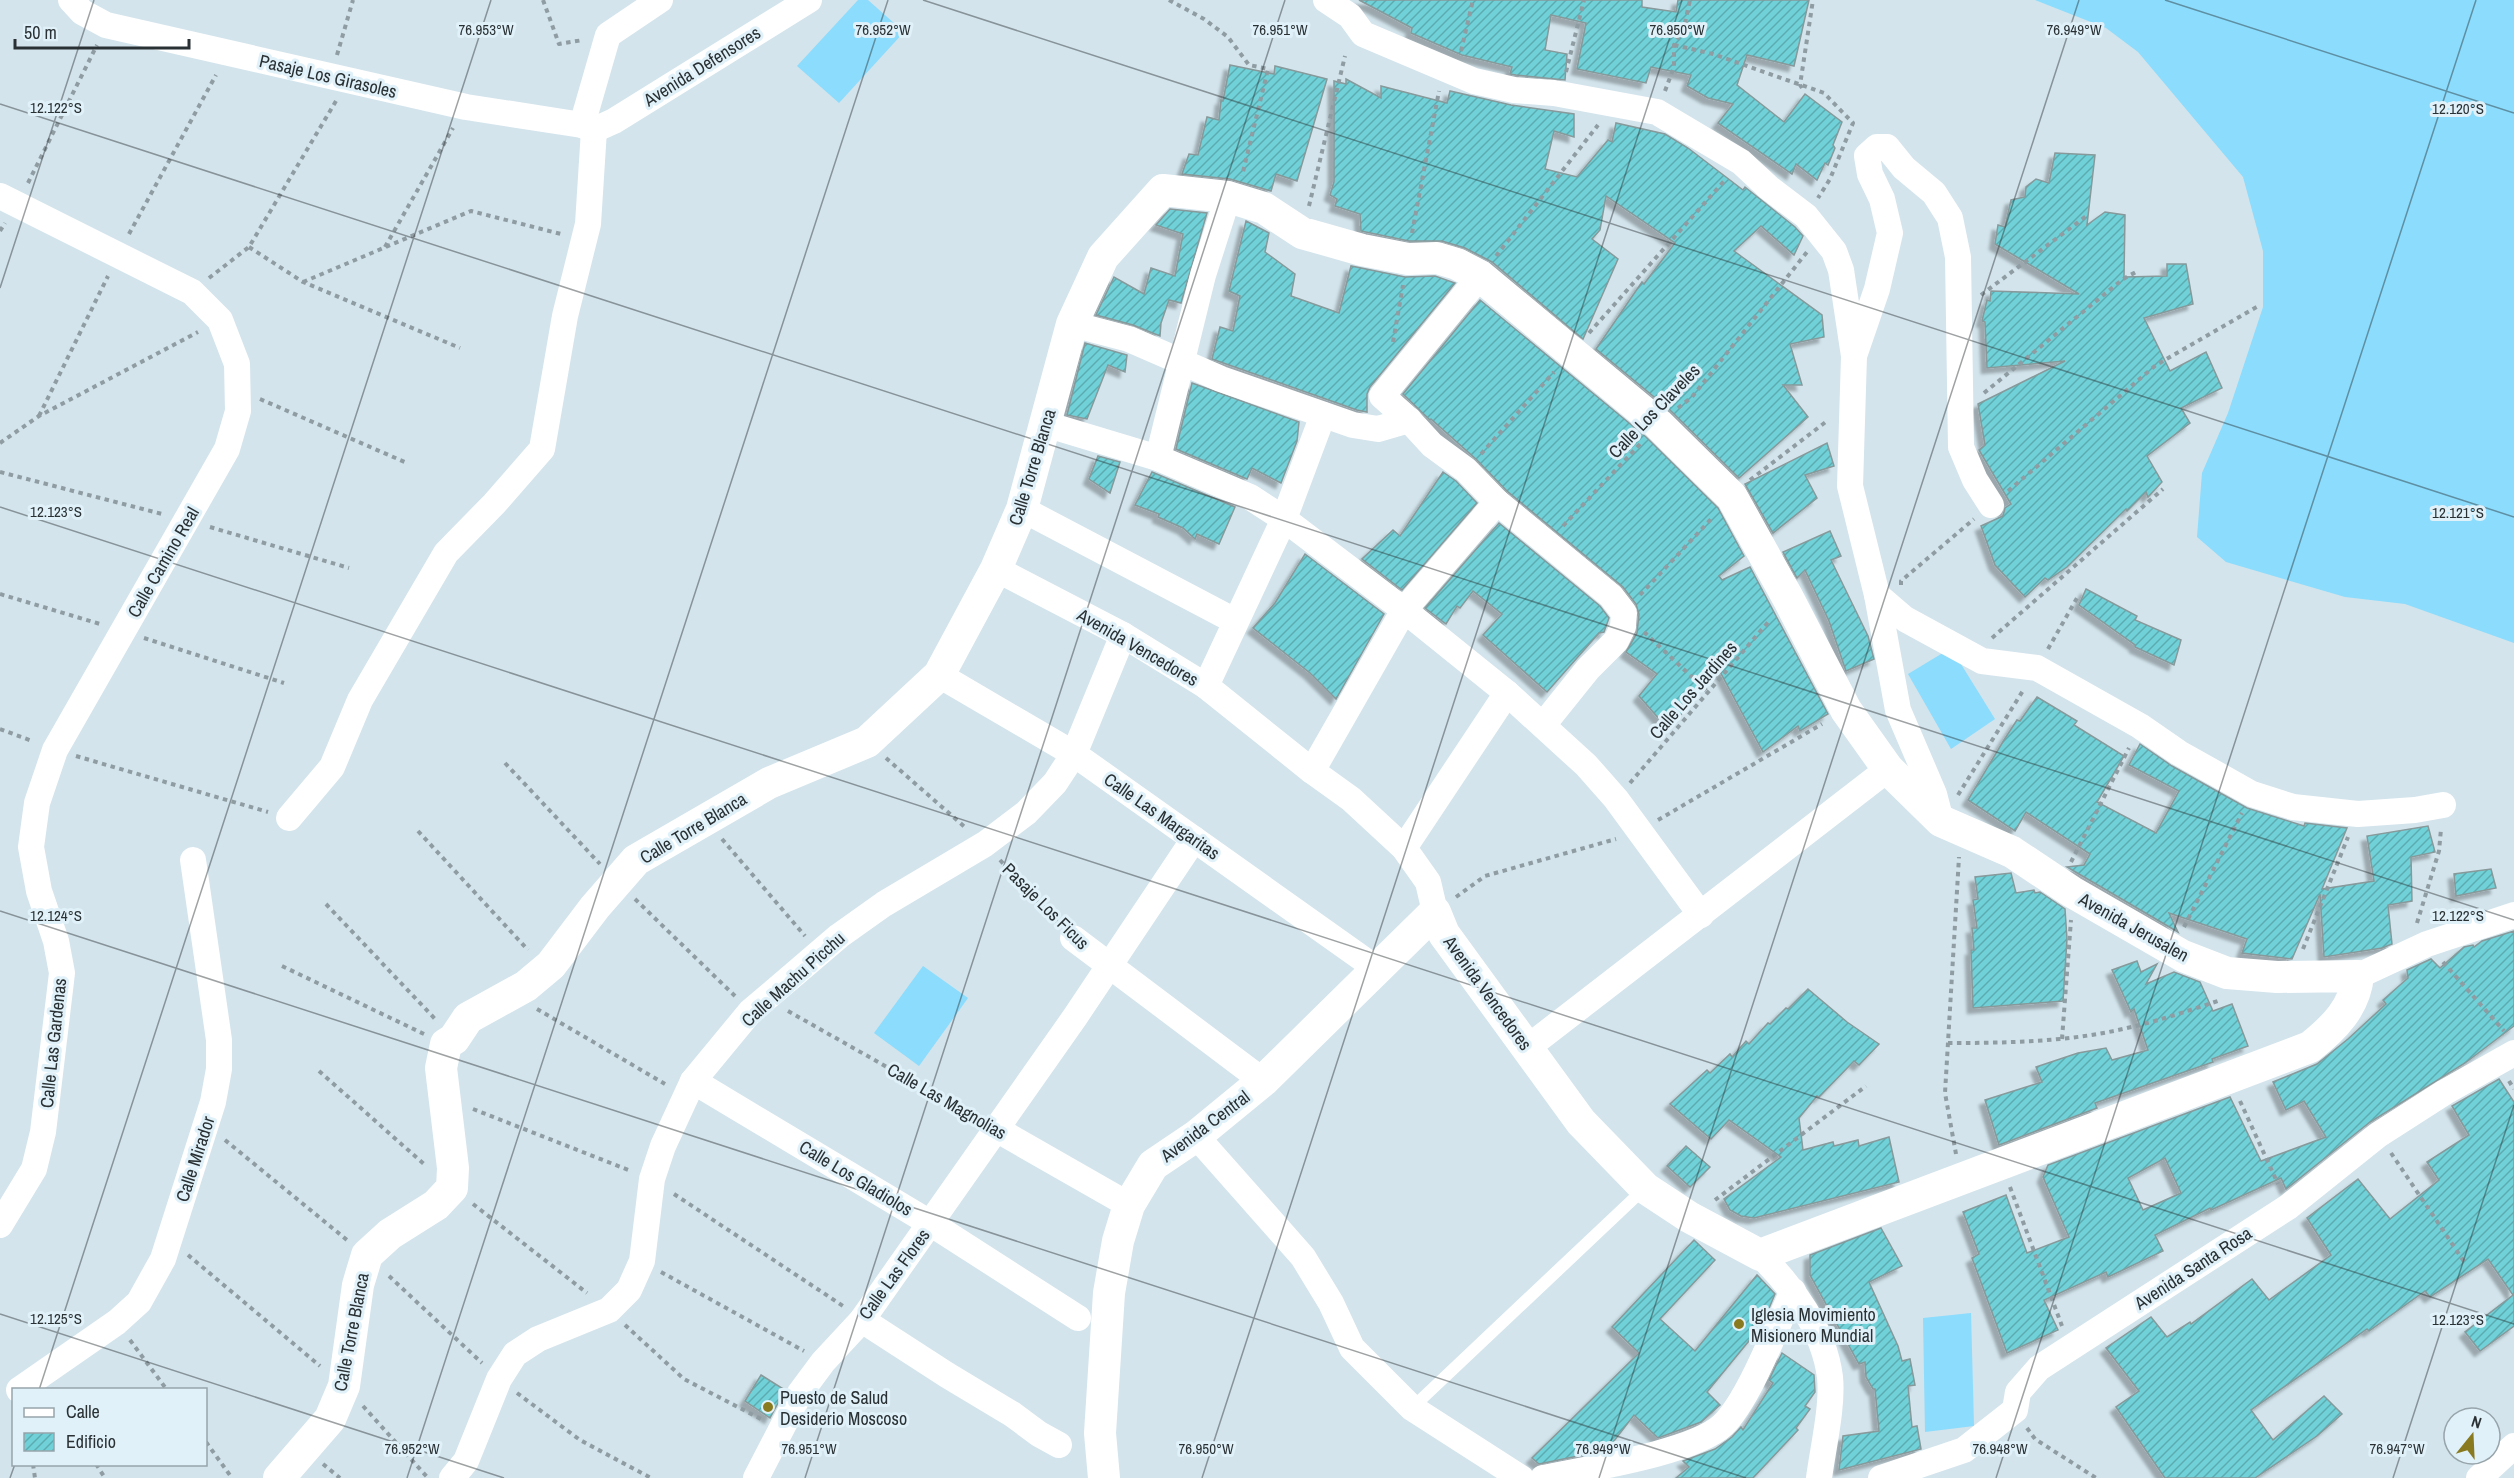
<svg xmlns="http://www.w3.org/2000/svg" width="2514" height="1478" font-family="'Archivo Narrow',sans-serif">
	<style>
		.grass { fill: #8bdcfd }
		.building { fill: url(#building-hatch); stroke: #87999a; stroke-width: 1.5; fill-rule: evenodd; filter: url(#shadow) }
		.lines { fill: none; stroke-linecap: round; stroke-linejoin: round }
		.path { stroke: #8f9ca2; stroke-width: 4; stroke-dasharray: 4.5 4.5; stroke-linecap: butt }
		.service { stroke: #fff; stroke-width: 12 }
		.minor { stroke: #fff; stroke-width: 26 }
		.tertiary { stroke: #fff; stroke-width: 32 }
		.ticks { fill: none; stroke: #2a3134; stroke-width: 1.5; stroke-opacity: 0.45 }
		.poi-dot { fill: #897a1f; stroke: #e0f1f9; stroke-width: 2 }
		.labels { text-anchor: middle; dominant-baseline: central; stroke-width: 6; stroke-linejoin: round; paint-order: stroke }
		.street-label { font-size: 18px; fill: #2a3134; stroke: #e0f1f9 }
		.poi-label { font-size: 18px; fill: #2a3134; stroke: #e0f1f9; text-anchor: start }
		.ticks-label { font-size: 15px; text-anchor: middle; fill: #2a3134; stroke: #e0f1f9; stroke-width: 6; stroke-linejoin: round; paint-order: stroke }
	</style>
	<defs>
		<pattern id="building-hatch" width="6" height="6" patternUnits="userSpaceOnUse" patternTransform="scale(1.5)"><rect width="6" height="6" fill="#70d2d8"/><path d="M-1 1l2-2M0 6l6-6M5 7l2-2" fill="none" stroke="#5cabb0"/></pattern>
		<filter id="shadow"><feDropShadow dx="-5.5" dy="5.5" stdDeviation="1.5" flood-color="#0004"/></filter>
	</defs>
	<rect width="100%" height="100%" fill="#d3e4ec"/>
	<g class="grass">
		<polygon points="858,0 868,0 904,32 839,103 797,66"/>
		<polygon points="2035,0 2514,0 2514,643 2405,604 2345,597 2226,562 2197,537 2202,473 2228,413 2263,307 2263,251 2243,177 2138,52 2106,28"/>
		<polygon points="1951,648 1995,719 1951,749 1908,674"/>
		<polygon points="923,966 968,998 919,1066 874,1033"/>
		<polygon points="1971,1313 1974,1426 1925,1432 1923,1318"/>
	</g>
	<g class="building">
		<polygon points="1359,0 1642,0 1642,7 1676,12 1678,0 1809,0 1794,66 1747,55 1737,85 1784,122 1805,94 1842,122 1833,145 1835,148 1828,165 1825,163 1817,180 1796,164 1792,174 1718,123 1733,104 1708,98 1687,86 1691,75 1651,67 1646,83 1577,69 1586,23 1551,15 1545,50 1567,54 1565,80 1516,75 1510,74 1512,67 1462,55 1411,33 1412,28"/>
		<polygon points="1230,65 1274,74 1275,66 1327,79 1297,181 1276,174 1271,191 1230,179 1182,174 1189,154 1198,155 1207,117 1219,120 1221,100 1223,101"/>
		<polygon points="1346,79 1381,98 1381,86 1447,103 1450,91 1511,105 1574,114 1574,137 1554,131 1545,169 1577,177 1608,140 1612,142 1616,123 1665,134 1688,148 1743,190 1745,187 1795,227 1803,236 1794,255 1761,226 1734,251 1822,315 1824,337 1790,344 1802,385 1783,385 1808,417 1739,478 1670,410 1596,349 1642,282 1644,284 1675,243 1606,196 1600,230 1592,239 1618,259 1583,339 1492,262 1465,248 1442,241 1409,241 1361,231 1360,214 1335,206 1337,199 1330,195 1334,182 1334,81 1346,84"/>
		<polygon points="2055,153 2095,155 2087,225 2105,212 2125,215 2124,277 2167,276 2167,264 2186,264 2193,304 2144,318 2170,371 2206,352 2222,388 2181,408 2190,423 2147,456 2162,482 2148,497 2146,492 2127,511 2126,509 2067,567 2048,580 2045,578 2025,597 1995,565 1981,526 2003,516 2005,508 2011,504 1979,450 1985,445 1978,404 2065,361 1987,368 1985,322 1982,321 1987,300 1990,301 1991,291 2079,294 1995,244 1998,225 2005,227 2011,200 2025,197 2026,187 2036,179 2049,183"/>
		<polygon points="1170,209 1207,213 1181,303 1169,300 1161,323 1160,336 1133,325 1096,315 1114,277 1144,294 1151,268 1175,276 1183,234 1156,225"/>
		<polygon points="1246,221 1269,233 1265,252 1295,274 1291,296 1339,313 1351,266 1405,277 1435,276 1455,283 1370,387 1367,394 1367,412 1357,410 1212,359 1220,327 1233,331 1240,296 1229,291"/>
		<polygon points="1480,300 1646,437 1718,508 1744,556 1719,576 1722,580 1750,567 1828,714 1800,731 1798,726 1763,752 1718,668 1681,707 1684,711 1668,729 1639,696 1657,674 1626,652 1637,633 1639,614 1636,604 1623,587 1507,491 1477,460 1431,419 1430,420 1403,394"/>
		<polygon points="1085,343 1127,355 1125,372 1108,365 1087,419 1067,415"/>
		<polygon points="1192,383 1299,422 1297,441 1281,483 1252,468 1247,479 1176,449"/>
		<polygon points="1827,443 1834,466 1805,475 1817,498 1773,533 1745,484"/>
		<polygon points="1098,456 1120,462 1110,493 1089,479"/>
		<polygon points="1152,472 1235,507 1219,544 1197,534 1195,539 1183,528 1158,517 1159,514 1135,505"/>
		<polygon points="1443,472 1456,481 1477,503 1402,590 1362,559 1393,530 1400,536"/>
		<polygon points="1499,523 1600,606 1609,618 1604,632 1599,633 1547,692 1483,635 1502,614 1473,591 1460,608 1457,606 1446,624 1425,608"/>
		<polygon points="1830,531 1841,556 1831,560 1868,636 1874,659 1846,671 1829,621 1805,570 1797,578 1783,552"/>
		<polygon points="1305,554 1384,614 1336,699 1310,673 1253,628 1275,603"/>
		<polygon points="2086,589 2137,616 2135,620 2181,640 2174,665 2135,647 2135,645 2079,605"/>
		<polygon points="2037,697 2077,721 2074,725 2124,756 2097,802 2156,833 2179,791 2129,765 2140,744 2172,766 2247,808 2304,826 2305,823 2347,828 2322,889 2374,881 2367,836 2428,826 2435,852 2411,857 2412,901 2388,905 2392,944 2382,948 2324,957 2320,894 2292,959 2242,953 2247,939 2169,913 2178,932 2067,867 2084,865 2090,854 2026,812 2015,831 1968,800 2004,740 2017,720 2020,721"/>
		<polygon points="2491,869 2496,888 2456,896 2454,874"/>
		<polygon points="2011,873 2016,893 2034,890 2035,893 2040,892 2065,909 2067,939 2063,1001 1973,1008 1971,950 1974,950 1972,928 1977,928 1973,900 1978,899 1975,877"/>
		<path d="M2514,931V1026L2465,1063L2370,1122L2286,1189L2281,1178L2211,1210L2210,1208L2155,1235L2163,1251L2108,1277L2106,1272L2044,1300L2058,1330L2007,1353L1972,1258L1979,1254L1963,1212L2006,1195L2027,1253L2069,1237L2043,1177L2048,1165L2230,1097L2261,1161L2326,1137L2304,1101L2286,1110L2273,1082L2317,1064L2348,1039L2386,1004L2383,1000L2408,978L2407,970L2431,959L2440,968L2464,947L2473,945L2474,947L2482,941ZM2165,1158L2181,1193L2143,1210L2128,1178Z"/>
		<polygon points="2137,961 2141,972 2157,964 2146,984 2174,972 2200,982 2213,1011 2232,1004 2248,1046 2212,1059 2213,1062 2095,1103 2097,1108 1999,1145 1985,1100 2042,1082 2036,1067 2078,1053 2106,1048 2112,1060 2148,1050 2134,1009 2131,1012 2112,970"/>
		<polygon points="1808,989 1847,1022 1879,1044 1859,1065 1854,1061 1819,1097 1817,1096 1799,1118 1803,1150 1833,1142 1834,1146 1858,1140 1859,1146 1889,1137 1899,1182 1754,1218 1741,1216 1730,1210 1724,1199 1781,1157 1729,1120 1711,1139 1670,1104 1707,1070 1710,1073 1730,1054 1732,1057 1746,1041 1749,1044 1768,1023 1770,1024 1786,1008 1788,1009"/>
		<polygon points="2499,1079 2514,1102 2514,1326 2480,1351 2465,1332 2513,1295 2488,1259 2430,1297 2425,1291 2369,1331 2367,1329 2251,1410 2273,1440 2324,1396 2342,1414 2317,1436 2255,1478 2165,1478 2116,1407 2139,1391 2106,1348 2151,1317 2167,1337 2190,1322 2191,1324 2252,1279 2269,1300 2331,1255 2307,1218 2358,1179 2390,1219 2439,1180 2427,1162 2469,1135 2452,1106"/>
		<polygon points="1686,1146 1710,1167 1690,1187 1667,1166"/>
		<polygon points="1881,1228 1902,1266 1869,1282 1898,1346 1902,1361 1910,1359 1915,1385 1908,1386 1912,1427 1917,1426 1921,1449 1839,1470 1843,1436 1879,1431 1875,1389 1873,1389 1866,1377 1865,1362 1859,1364 1810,1275 1810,1255"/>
		<polygon points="1694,1240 1715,1260 1660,1319 1695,1351 1757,1275 1775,1294 1762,1325 1707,1392 1720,1405 1701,1422 1658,1438 1634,1415 1607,1450 1539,1464 1532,1458 1639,1353 1612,1327"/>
		<polygon points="1782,1353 1814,1375 1815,1392 1805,1406 1810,1409 1796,1428 1798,1430 1753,1478 1676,1478 1689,1467 1683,1461 1715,1449 1732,1437 1741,1427 1743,1430 1773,1383 1769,1380"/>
		<polygon points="761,1375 785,1390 770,1418 745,1401"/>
	</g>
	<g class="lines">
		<g class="path">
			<polyline points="543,0 559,44 583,40"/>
			<polyline points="1169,0 1204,19 1228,37 1249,65 1268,69 1242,176"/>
			<polyline points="1674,45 1713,54 1824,93 1853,123 1830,179 1818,198"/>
			<polyline points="1461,51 1473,0"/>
			<polyline points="337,55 353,0"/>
			<polyline points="1566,72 1584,0"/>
			<polyline points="1802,88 1800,85 1813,0"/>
			<polyline points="1665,91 1674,67 1674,45 1684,27 1690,0"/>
			<polyline points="28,183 97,45"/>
			<polyline points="1309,206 1345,56"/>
			<polyline points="0,231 5,223"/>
			<polyline points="1412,233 1439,91"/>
			<polyline points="129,234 216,75"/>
			<polyline points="249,247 303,282 460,348"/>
			<polyline points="385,247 453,128"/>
			<polyline points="1496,256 1598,125"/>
			<polyline points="209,278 249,247 336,101"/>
			<polyline points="303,282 471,211 561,234"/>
			<polyline points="1981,295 2089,214"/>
			<polyline points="1589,333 1725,180"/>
			<polyline points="1393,342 1403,285"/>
			<polyline points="1984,393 2123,279 2136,272"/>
			<polyline points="260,399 407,463"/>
			<polyline points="1678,408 1692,397 1807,252"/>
			<polyline points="39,416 108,276"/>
			<polyline points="0,443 39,416 198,332"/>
			<polyline points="1481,454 1554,372"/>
			<polyline points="0,472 162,514"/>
			<polyline points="1750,480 1827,421"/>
			<polyline points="2008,491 2156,365 2260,305"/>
			<polyline points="1563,526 1640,444"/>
			<polyline points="210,527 349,568"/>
			<polyline points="1901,585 1901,581 1974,519"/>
			<polyline points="0,594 100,624"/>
			<polyline points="1640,595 1713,517"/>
			<polyline points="1644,632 1709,693"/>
			<polyline points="144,638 284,683"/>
			<polyline points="1992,638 2163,489"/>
			<polyline points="2048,649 2077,598"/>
			<polyline points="0,729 32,741"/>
			<polyline points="76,756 268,812"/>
			<polyline points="886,758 966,828"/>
			<polyline points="505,763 600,864"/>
			<polyline points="1630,783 1770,620"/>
			<polyline points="1958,795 2024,689"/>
			<polyline points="1658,820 1822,724"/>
			<polyline points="418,831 528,950"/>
			<polyline points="722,839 805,936"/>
			<polyline points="1000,860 1058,923"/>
			<polyline points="2071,862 2129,748"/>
			<polyline points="1456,897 1485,876 1616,839"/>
			<polyline points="635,899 735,996"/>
			<polyline points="326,904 437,1021"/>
			<polyline points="2417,923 2439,851 2441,829"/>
			<polyline points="2184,927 2242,813"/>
			<polyline points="2303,949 2348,837"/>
			<polyline points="2443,962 2504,1031"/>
			<polyline points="282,966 424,1034"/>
			<polyline points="537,1009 665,1084"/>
			<polyline points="788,1011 977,1118"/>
			<polyline points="2062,1039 2071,920"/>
			<path d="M1948,1043C2007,1043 2069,1042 2127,1028C2159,1021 2190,1010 2221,1000"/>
			<polyline points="319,1071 425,1165"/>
			<polyline points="2509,1081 2514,1089"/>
			<polyline points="2240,1101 2278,1184"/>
			<polyline points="473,1109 631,1171"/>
			<polyline points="225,1140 347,1240"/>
			<polyline points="2391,1153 2465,1263"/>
			<polyline points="1956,1154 1945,1093 1959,857"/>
			<polyline points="2010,1187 2062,1326"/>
			<polyline points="674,1194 843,1306"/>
			<polyline points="1715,1200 1866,1086"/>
			<polyline points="473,1204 587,1293"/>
			<polyline points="188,1255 320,1366"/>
			<polyline points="661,1272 804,1351"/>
			<polyline points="389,1276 482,1363"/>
			<polyline points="625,1325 684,1379 761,1419"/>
			<polyline points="130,1340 167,1390"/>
			<polyline points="517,1393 580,1440 651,1478"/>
			<polyline points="363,1406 428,1478"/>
			<polyline points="2027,1428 2035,1439 2096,1478"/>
			<polyline points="206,1442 232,1478"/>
			<polyline points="33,1464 35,1478"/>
			<polyline points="96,1464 105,1478"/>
			<polyline points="323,1464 340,1478"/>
		</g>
		<polyline class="service" points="1412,1408 1645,1188"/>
		<g class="minor">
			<polyline points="71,0 82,12 106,25 466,107 582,125 594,130"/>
			<polyline points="1326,0 1350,16 1363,34 1474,81 1514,90 1554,93 1657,112 1741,162 1769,188 1806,216 1834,251 1841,270 1854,356 1850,486 1877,595 1898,710 1934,794 1941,821"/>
			<polyline points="582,125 608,35 660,0"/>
			<polyline points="594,130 614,121 809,0"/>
			<polyline points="0,196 192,292 220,320 237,364 238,411 227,449 55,750 37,803 31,847 39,891 56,941 62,973 43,1132 34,1169 0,1225"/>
			<polyline points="1480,276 1382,396 1409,420 1432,445 1466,470 1497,502 1611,596 1624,613 1623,627 1616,641 1588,669 1543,725"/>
			<polyline points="1072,324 1129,339 1221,379 1353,425 1378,429 1409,420"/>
			<polyline points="1855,353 1877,289 1890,233 1882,199 1870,174 1867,156 1877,147 1887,147 1904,168 1934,193 1950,218 1958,257 1961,447 1975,480 1991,505"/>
			<polyline points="1045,424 1158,458 1250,497 1284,519 1404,610 1507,693 1586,765 1616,799 1701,915"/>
			<polyline points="1158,458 1203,275 1228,197"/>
			<polyline points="1022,509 1235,621"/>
			<polyline points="996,569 1123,635 1206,686 1312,771 1351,799 1404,848 1428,882 1435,912"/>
			<polyline points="1877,595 1905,619 1982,661 2037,668 2140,726 2179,753 2252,794 2293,807 2358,814 2415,810 2443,805"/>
			<polyline points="939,675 1074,754 1377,969"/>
			<polyline points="1206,686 1284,519 1323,415"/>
			<polyline points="1312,771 1404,610 1497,502"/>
			<polyline points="289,818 332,767 360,700 446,553 494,504 542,449 565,316 588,224 594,130"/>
			<polyline points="1404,848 1507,693"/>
			<polyline points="1073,938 1263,1081"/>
			<polyline points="2358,976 2427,944 2514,915"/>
			<polyline points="1527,1048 1888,769"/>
			<polyline points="693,1081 930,1223 1078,1318"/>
			<polyline points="996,1129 1129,1205"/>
			<polyline points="1196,1136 1303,1257 1331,1303 1352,1348 1412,1408 1521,1478"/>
			<path d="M1760,1255C1793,1287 1824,1330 1830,1377C1833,1406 1823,1448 1819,1478"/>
			<polyline points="862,1320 947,1375 1012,1414 1039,1434 1059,1445"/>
			<polyline points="19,1390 117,1322 139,1302 163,1259 213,1102 219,1069 219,1040 193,860"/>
			<polyline points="452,1478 466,1461 499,1379 515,1354 538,1339 609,1310 629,1290 642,1261 652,1179 663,1146 693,1081 750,1012 839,936 884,904 985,844 1026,813 1055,783 1074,754 1123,635"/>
			<polyline points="756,1478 800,1393 823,1362 862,1320 1075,1017 1194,839"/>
			<path d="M1543,1478C1585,1469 1693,1453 1723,1425C1750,1398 1776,1327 1793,1291"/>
			<polyline points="1881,1478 1964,1450 2015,1410 2018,1392 2039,1368 2288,1207 2378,1135 2445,1092 2514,1053"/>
			<polyline points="2479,1478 2514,1446"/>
		</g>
		<path class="tertiary" d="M279,1478L330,1419L344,1386L358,1285L367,1255L390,1234L436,1205L452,1188L453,1168L441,1068L446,1044L454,1039L468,1018L526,986L551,965L595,907L636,860L769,783L867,742L939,675L996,569L1022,509L1072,324L1103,257L1163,190L1228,197L1264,208L1302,233L1362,250L1408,259L1437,258L1457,264L1480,276L1658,424L1732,497L1788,598L1846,710L1888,769L1941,821L2012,852L2072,892L2183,956L2227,973L2277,977L2358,976C2355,1007 2334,1028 2310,1047L1760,1255L1689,1217L1645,1188L1581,1122L1444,934L1435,912L1263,1081L1196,1136L1153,1165L1129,1205L1118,1241L1109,1293L1100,1433L1104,1478"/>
	</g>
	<path class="ticks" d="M923,0L2514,517M2165,0L2514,113M0,104L2514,920M0,288L94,0M0,507L2514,1324M0,911L1746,1478M0,1314L504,1478M39,1390L491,0M10,1478L15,1464M407,1478L888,0M805,1478L1285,0M1202,1478L1682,0M1599,1478L2079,0M1996,1478L2476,0M2393,1478L2514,1105"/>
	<g class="poi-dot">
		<circle cx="1739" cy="1324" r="6"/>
		<circle cx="768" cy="1407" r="6"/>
	</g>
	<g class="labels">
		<g class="street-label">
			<text transform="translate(702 66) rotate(-32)">Avenida Defensores</text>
			<text transform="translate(328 76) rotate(13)">Pasaje Los Girasoles</text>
			<text transform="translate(1654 411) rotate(-46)">Calle Los Claveles</text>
			<text transform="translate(1032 467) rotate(-73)">Calle Torre Blanca</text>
			<text transform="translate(163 562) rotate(-60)">Calle Camino Real</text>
			<text transform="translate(1138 647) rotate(30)">Avenida Vencedores</text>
			<text transform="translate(1693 690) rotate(-49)">Calle Los Jardines</text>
			<text transform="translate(1162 816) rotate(35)">Calle Las Margaritas</text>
			<text transform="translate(693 828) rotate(-31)">Calle Torre Blanca</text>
			<text transform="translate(1046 906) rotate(45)">Pasaje Los Ficus</text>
			<text transform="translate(2134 927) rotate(29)">Avenida Jerusalen</text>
			<text transform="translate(793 979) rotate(-42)">Calle Machu Picchu</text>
			<text transform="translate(1488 993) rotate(54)">Avenida Vencedores</text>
			<text transform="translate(53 1043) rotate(-84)">Calle Las Gardenas</text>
			<text transform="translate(947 1101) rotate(30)">Calle Las Magnolias</text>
			<text transform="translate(1205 1126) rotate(-37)">Avenida Central</text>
			<text transform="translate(195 1159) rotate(-72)">Calle Mirador</text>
			<text transform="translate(856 1178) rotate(31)">Calle Los Gladiolos</text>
			<text transform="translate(2193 1268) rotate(-33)">Avenida Santa Rosa</text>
			<text transform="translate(894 1274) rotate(-54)">Calle Las Flores</text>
			<text transform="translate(351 1332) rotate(-79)">Calle Torre Blanca</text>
		</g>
		<g class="poi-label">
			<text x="1751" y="1314">Iglesia Movimiento<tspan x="1751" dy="21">Misionero Mundial</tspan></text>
			<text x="780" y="1397">Puesto de Salud<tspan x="780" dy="21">Desiderio Moscoso</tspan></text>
		</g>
	</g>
	<g class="ticks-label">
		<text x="486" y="35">76.953°W</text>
		<text x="883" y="35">76.952°W</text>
		<text x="1280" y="35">76.951°W</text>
		<text x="1677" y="35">76.950°W</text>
		<text x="2074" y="35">76.949°W</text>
		<text x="56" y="113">12.122°S</text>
		<text x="2458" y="114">12.120°S</text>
		<text x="56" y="517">12.123°S</text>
		<text x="2458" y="518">12.121°S</text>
		<text x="56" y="921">12.124°S</text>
		<text x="2458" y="921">12.122°S</text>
		<text x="56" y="1324">12.125°S</text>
		<text x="2458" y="1325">12.123°S</text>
		<text x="412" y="1454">76.952°W</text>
		<text x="809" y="1454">76.951°W</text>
		<text x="1206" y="1454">76.950°W</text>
		<text x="1603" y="1454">76.949°W</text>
		<text x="2000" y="1454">76.948°W</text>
		<text x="2397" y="1454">76.947°W</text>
	</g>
	<rect x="12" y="1388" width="195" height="78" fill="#e0f1f9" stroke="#97a4aa" stroke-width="1.5"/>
	<rect x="24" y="1408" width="30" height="9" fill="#ffffff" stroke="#97a4aa" stroke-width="1.5"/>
	<text x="66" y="1418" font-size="18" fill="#2a3134">Calle</text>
	<rect x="24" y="1433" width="30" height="18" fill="url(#building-hatch)" stroke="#97a4aa" stroke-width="1.5"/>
	<text x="66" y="1448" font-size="18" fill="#2a3134">Edificio</text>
	<g transform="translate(2472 1436) rotate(18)"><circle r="28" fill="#e0f1f9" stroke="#97a4aa" stroke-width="1.5"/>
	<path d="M0-4.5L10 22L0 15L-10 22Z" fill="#897a1f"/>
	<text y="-9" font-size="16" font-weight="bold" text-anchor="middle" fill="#2a3134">N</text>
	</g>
	<path d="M15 39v9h174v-9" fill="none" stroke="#2a3134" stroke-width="3"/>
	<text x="24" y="39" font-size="18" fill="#2a3134" stroke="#e0f1f9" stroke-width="4.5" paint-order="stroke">50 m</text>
</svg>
